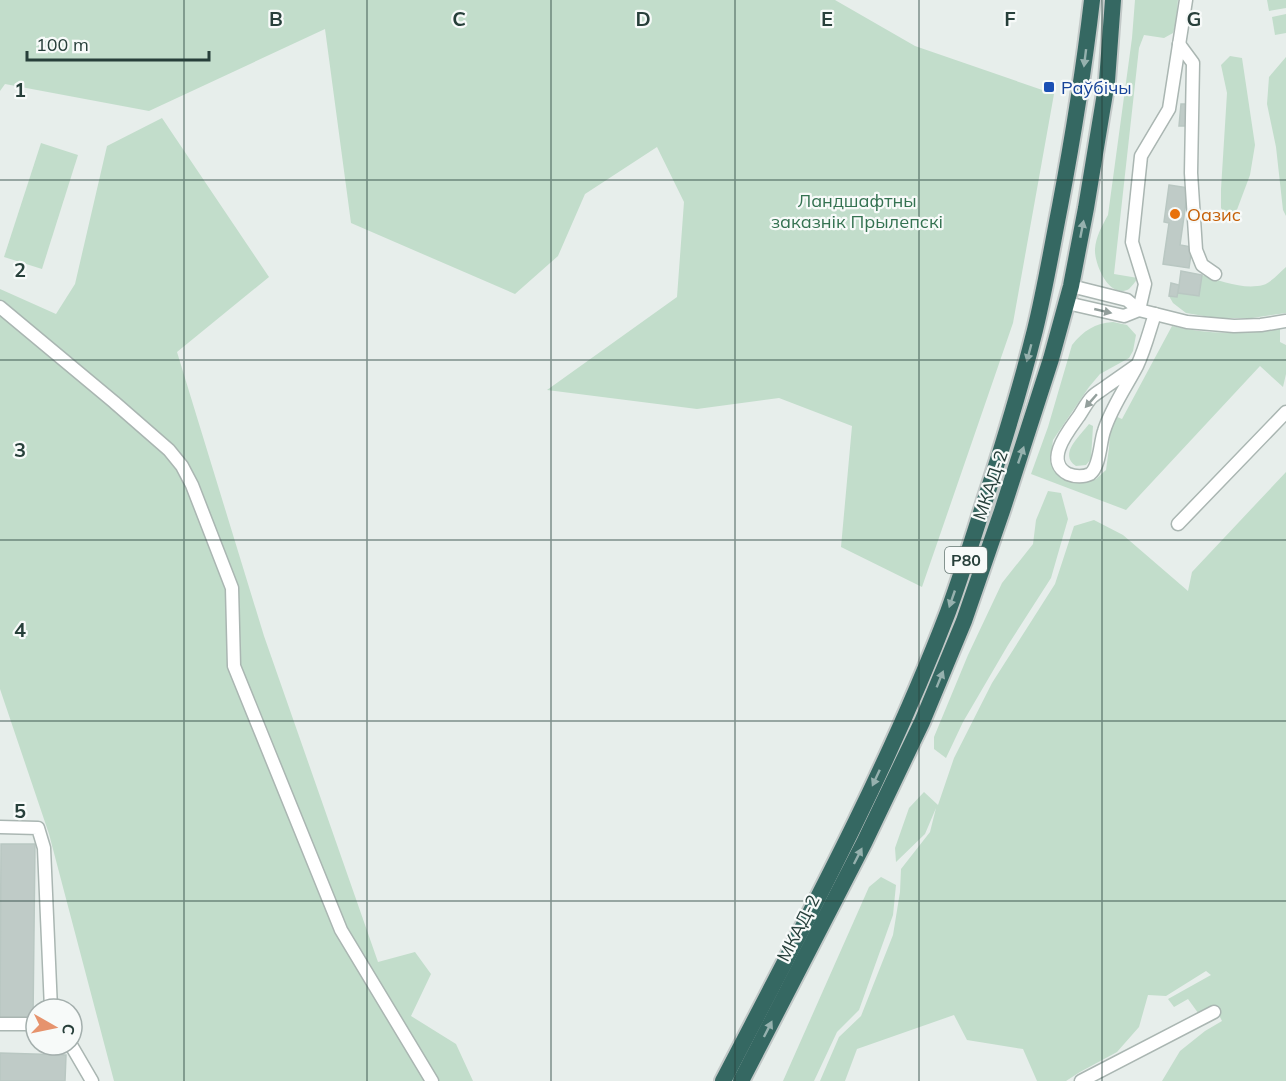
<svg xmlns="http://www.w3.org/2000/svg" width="1286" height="1081" font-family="Mulish,sans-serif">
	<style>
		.green { fill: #c2ddcb }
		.building { fill: #bfcbc7; stroke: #b9c7c2; stroke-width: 1.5 }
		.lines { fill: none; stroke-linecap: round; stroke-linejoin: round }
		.minor-casing { stroke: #aab6b2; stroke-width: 15 }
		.highway-casing { stroke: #c3c9c8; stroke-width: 20 }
		.minor { stroke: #fff; stroke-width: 12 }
		.highway { stroke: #356862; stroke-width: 16 }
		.oneway { fill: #96b1ae }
		.oneway2 { fill: #939f9c }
		.grid { fill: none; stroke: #273f3a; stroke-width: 1.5; stroke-opacity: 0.55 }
		.transit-dot { fill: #1a4fb4; stroke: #f7faf9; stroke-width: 2 }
		.food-dot { fill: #e8710a; stroke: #f7faf9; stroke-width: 2 }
		.labels { text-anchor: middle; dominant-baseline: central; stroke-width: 4.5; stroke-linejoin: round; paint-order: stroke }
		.shield { fill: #f7faf9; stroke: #657773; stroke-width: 1.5 }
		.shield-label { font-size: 16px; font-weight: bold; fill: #273f3a }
		.transit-label { font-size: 18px; fill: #164399; stroke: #f7faf9; text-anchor: start }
		.park-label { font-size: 18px; fill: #347251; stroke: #f7faf9 }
		.food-label { font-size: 18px; fill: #c56008; stroke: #f7faf9; text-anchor: start }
		.street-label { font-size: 18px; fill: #273f3a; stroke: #f7faf9 }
		.grid-label { font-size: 20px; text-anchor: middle; font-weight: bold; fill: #273f3a; stroke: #f7faf9; stroke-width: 4.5; stroke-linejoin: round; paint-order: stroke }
	</style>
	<rect width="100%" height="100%" fill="#e7eeeb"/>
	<g class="green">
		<polygon points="0,0 835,0 915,46 1054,94 1013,323 922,587 841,547 852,426 779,398 697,409 547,390 677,297 684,202 657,147 585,194 558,256 515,294 351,223 325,29 149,111 5,84 0,91"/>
		<path d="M1135,0H1178L1176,22L1173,33L1164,38L1144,35L1139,48L1114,274L1138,278C1135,282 1132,286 1129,289C1109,300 1094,263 1095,249C1096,236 1102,226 1108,215L1132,38Z"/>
		<polygon points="1267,0 1286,0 1286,8 1269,11"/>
		<polygon points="1286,14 1286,33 1275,35 1272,17"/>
		<polygon points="1230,56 1242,58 1255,145 1250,175 1232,223 1221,208 1221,189 1227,93 1221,65"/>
		<polygon points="1286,57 1286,216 1283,210 1276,147 1267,104 1269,77"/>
		<polygon points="162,118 269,277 177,352 264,636 378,962 415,952 431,974 411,1016 456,1044 473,1081 114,1081 49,834 0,689 0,289 56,314 75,284 107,146"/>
		<polygon points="41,143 78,155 42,269 4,257"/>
		<path d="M1286,267V313L1252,318H1216L1186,313L1173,303L1169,296L1177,297L1178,293L1199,296L1202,275C1220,281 1244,290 1263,285C1272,282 1279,273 1286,267Z"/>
		<path d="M1113,322L1127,325L1136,335L1133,351L1129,358L1100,374L1089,387L1053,440L1051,456L1055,468L1062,477L1074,482H1086L1096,479L1106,470L1109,448L1110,432L1115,416L1122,419L1172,326C1209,335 1243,335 1280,326V342L1286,345V374L1283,387L1260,366L1126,510L1031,474L1048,427L1072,345C1083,331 1095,323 1113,322Z"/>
		<path d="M1089,424L1093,426L1091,459L1086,465L1076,466C1058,454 1080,436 1089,424Z"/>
		<polygon points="1286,472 1286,1081 1162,1081 1180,1051 1205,1031 1222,1021 1216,1009 1201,1017 1188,999 1174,1007 1168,999 1211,975 1206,971 1166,996 1148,995 1139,1027 1117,1052 1080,1072 1066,1081 1037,1081 1023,1049 967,1040 954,1015 857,1049 845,1081 820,1081 839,1037 861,1016 893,935 900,892 901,869 930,832 936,808 925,834 896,862 895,848 909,808 924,792 938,805 954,758 992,683 1055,584 1074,526 1094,520 1123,535 1188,591 1192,572"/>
		<polygon points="1048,491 1061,493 1068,519 1051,578 1008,645 963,722 946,758 934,749 934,737 968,655 1002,583 1033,544 1036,520"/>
		<polygon points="881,877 896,885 893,915 859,1010 837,1032 814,1081 783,1081 869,887"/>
	</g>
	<g class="building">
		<polygon points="1181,104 1190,104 1188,126 1179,126"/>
		<polygon points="1169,185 1188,188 1180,245 1192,247 1189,268 1163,264 1169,223 1164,222"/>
		<polygon points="1181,271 1202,275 1199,296 1178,293"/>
		<polygon points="1171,283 1179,285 1177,297 1169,296"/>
		<polygon points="1,844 35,844 33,1020 0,1020"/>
		<polygon points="0,1053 66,1055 65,1081 0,1081"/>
	</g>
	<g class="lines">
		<g class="minor-casing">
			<g id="minor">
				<polyline points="1179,44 1193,63 1191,173 1196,250 1202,265 1215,274"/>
				<polyline points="1071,286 1127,300 1139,310 1187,322 1234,326 1261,325 1286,321"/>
				<polyline points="1067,303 1124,316 1139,310"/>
				<polyline points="0,307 114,402 169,450 182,466 192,485 232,588 234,666 341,930 432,1081"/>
				<polyline points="1139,310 1145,284 1132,242 1141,156 1169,109 1186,0"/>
				<path d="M1137,365C1127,372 1117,379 1107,386C1102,390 1096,393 1092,397C1087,402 1083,410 1079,416C1069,430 1043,461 1068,474C1075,477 1084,477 1090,474C1100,467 1100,442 1104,431C1111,408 1126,387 1137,366C1145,349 1149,332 1155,314"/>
				<polyline points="1178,524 1286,412"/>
				<polyline points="0,827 38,828 44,848 51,1009"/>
				<polyline points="0,1024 36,1024"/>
				<polyline points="71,1045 92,1081"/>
				<polyline points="1081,1081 1214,1012"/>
			</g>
		</g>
		<g class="highway-casing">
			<g id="highway">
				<path d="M723,1081C803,927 886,774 948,612C962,574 974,535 986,497C1004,442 1021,386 1035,330C1045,289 1052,247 1060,206C1073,137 1084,69 1092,0"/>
				<polyline points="741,1081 864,843 922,722 964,621 1002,511 1051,359 1071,286 1086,208 1107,81 1113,0"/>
			</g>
		</g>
		<use href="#minor" class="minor"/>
		<use href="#highway" class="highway"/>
	</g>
	<defs><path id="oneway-solid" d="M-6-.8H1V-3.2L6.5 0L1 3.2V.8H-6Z" transform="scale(1.5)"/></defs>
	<g class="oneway">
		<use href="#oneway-solid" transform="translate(1085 58) rotate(97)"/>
		<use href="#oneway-solid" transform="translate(1082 229) rotate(-79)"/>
		<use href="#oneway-solid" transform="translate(1029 353) rotate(105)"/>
		<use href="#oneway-solid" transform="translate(1021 455) rotate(-71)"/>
		<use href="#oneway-solid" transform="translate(952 599) rotate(109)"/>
		<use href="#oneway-solid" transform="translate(940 679) rotate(-68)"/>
		<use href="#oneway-solid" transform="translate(876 778) rotate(115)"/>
		<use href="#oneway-solid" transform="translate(858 856) rotate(-63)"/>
		<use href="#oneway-solid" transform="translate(768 1029) rotate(-63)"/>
	</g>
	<g class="oneway2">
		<use href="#oneway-solid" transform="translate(1103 311) rotate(13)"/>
		<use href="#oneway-solid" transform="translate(1091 401) rotate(131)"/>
	</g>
	<path class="grid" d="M184,0V1081M367,0V1081M551,0V1081M735,0V1081M919,0V1081M1102,0V1081M0,180H1286M0,360H1286M0,540H1286M0,721H1286M0,901H1286"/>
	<rect class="transit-dot" x="1043" y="81" width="12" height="12" rx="3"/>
	<circle class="food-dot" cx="1175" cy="214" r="6"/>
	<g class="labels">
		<rect class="shield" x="945" y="547" width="42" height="26" rx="4.5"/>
		<g class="shield-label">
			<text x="966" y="560">Р80</text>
		</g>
		<g class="transit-label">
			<text x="1061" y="87">Раўбічы</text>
		</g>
		<g class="park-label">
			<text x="857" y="200">Ландшафтны<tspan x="857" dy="21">заказнік Прылепскі</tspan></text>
		</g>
		<g class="food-label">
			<text x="1187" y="214">Оазис</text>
		</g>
		<g class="street-label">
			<text transform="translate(990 485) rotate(-71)">МКАД-2</text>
			<text transform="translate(798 928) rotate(-63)">МКАД-2</text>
		</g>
	</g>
	<g class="grid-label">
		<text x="276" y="26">B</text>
		<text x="459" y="26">C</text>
		<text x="643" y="26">D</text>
		<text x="827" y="26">E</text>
		<text x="1010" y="26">F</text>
		<text x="1194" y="26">G</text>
		<text x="20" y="97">1</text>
		<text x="20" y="277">2</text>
		<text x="20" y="457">3</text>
		<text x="20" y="637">4</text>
		<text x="20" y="818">5</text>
	</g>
	<g transform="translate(54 1027) rotate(99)"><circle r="28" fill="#f7faf9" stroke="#a4afad" stroke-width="1.5"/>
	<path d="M0-4.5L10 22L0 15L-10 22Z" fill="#e6936d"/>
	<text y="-9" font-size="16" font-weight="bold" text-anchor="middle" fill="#273f3a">С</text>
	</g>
	<path d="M27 51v9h182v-9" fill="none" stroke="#273f3a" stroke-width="3"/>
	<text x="36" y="51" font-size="18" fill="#273f3a" stroke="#f7faf9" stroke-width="4.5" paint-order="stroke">100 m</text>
</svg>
